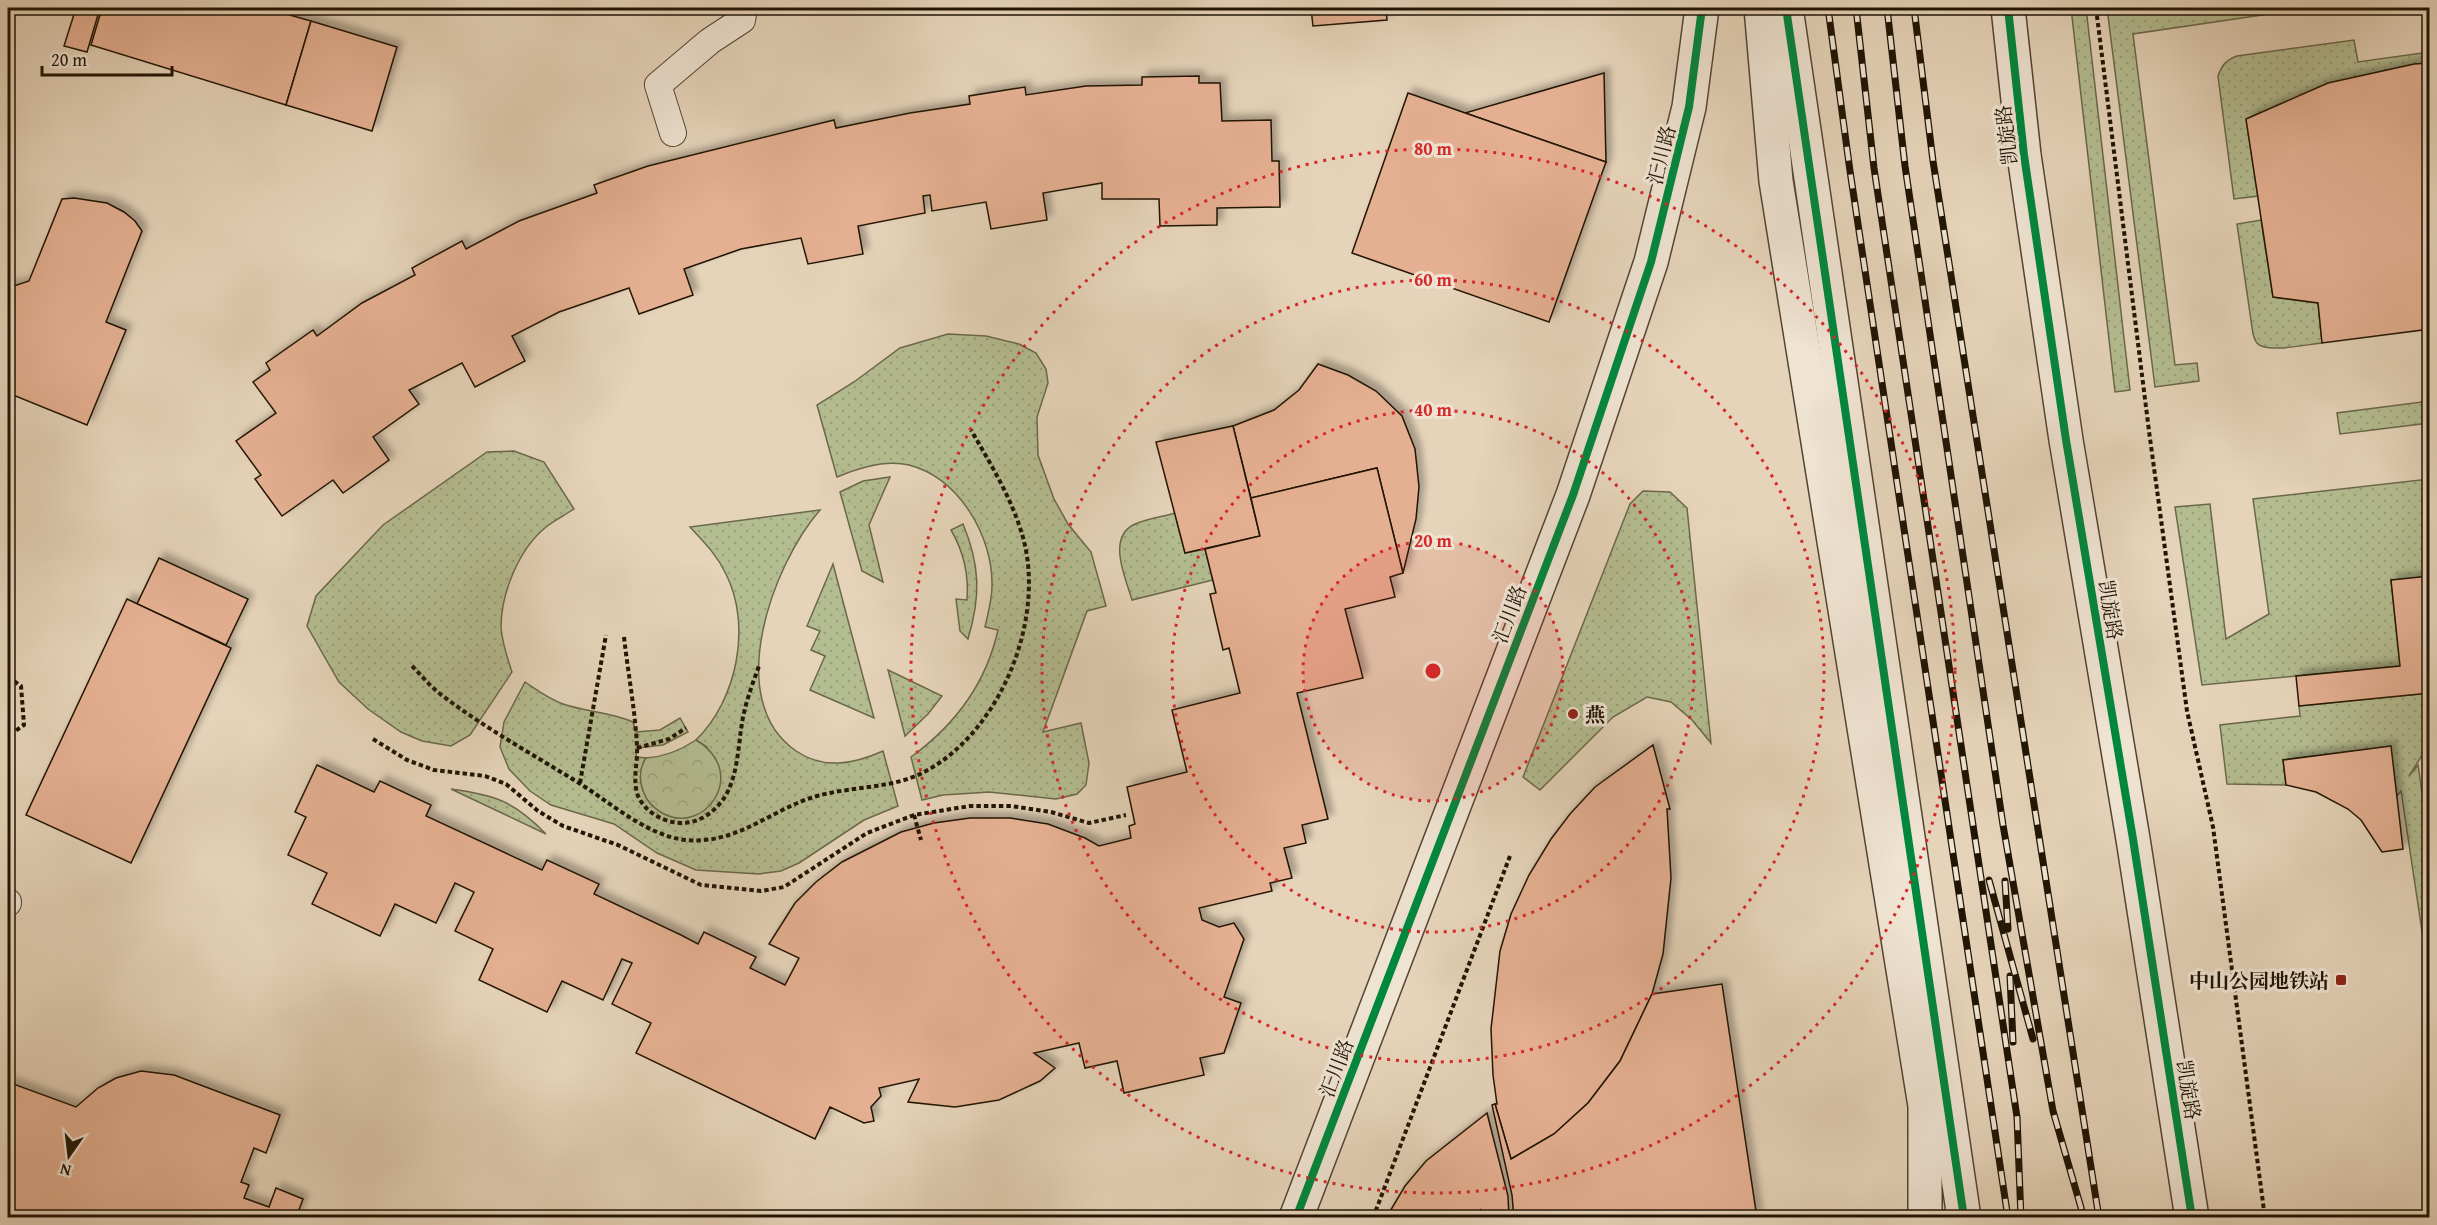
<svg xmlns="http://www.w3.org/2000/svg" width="2437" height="1225" font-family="'Gentium Book Plus','Noto Serif SC',serif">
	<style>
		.grass { fill: url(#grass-dots); stroke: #6a684a; stroke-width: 1.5 }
		.forest { fill: url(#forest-crowns); stroke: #6a684a; stroke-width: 1.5 }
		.building { fill: #e5b092; stroke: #201404; stroke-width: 1.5; filter: url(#shadow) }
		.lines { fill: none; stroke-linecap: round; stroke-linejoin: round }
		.service-casing { stroke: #524432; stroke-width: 28 }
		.minor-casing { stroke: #524432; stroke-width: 36 }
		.tertiary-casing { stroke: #524432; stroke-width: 36 }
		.path { stroke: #201404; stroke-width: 4; stroke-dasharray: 4.5 3; stroke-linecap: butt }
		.service { stroke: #efe3d2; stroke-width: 26 }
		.minor { stroke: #efe3d2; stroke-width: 33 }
		.tertiary { stroke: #efe3d2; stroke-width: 33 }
		.rail-casing { stroke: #201404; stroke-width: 7 }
		.rail { stroke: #efe3d2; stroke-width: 4.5; stroke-dasharray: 14; stroke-linecap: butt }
		.cycleway-casing { stroke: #efe3d2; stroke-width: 11 }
		.cycleway { stroke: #00873e; stroke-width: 8 }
		.ring { fill: none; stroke: #d62828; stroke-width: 3; stroke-dasharray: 3 6 }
		.poi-dot { fill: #8f2418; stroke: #efe3d2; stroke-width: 2 }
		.labels { text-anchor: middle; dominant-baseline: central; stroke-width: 6; stroke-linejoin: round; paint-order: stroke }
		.street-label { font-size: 20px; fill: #201404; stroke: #efe3d2 }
		.poi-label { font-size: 20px; font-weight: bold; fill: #201404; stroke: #efe3d2; text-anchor: start }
		.centre { fill: #d62828; stroke: #efe3d2; stroke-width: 3 }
		.ring-label { font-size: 18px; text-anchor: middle; font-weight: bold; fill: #d62828; stroke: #efe3d2; stroke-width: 6; stroke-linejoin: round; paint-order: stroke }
	</style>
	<defs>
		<pattern id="grass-dots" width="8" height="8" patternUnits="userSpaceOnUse" patternTransform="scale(1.5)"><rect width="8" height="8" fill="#b4bd91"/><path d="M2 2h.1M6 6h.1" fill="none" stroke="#9aa27b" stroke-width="1.8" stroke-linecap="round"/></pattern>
		<pattern id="forest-crowns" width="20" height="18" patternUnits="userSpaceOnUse" patternTransform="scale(1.5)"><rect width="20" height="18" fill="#b4bd91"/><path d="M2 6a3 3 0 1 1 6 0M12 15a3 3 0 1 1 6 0" fill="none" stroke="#9aa27b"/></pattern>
		<filter id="shadow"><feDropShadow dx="5.5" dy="-5.5" stdDeviation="3" flood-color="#0004"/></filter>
	</defs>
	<rect width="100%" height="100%" fill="#e6d4ba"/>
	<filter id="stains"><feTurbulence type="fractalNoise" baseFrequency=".00333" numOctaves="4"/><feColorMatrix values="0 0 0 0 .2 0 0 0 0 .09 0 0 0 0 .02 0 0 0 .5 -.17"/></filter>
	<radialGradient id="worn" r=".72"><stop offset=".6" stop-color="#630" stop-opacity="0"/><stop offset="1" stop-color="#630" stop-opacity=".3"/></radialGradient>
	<g class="grass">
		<polygon points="2071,8 2086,8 2130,390 2115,392"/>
		<polygon points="2107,8 2310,8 2133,34 2175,365 2197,363 2199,381 2155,387"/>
		<path d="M2354,40L2358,62L2429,52V63L2246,119L2258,196L2234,199L2218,76C2222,65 2226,60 2237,56Z"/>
		<path d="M2261,220L2273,297L2318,303L2322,343C2309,344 2265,354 2257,343C2255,341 2254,337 2253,334L2237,224Z"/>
		<path d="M948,334L986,336L1019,344L1036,353L1046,369L1048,383L1037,417L1038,455L1054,499L1068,524L1091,552L1106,606L1087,611L1043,732L1081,723L1089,763L1086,785L1077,794L1056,799L989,792L943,795L922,800L911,757C955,725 986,684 998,630L985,627C988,613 992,600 992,586C993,536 959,478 909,465C885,459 858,468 837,477L817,405L854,382L900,348Z"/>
		<polygon points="2429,401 2429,423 2340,434 2337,413"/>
		<path d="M514,451L544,462L574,509C565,515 555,520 546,527C519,549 501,593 501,627C502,643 507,657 512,672L470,735L451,746L422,741L401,732L368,709L339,682L307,626L316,596L383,525L487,452Z"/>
		<polygon points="890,477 869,525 883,582 862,571 840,492 863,481"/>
		<polygon points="2429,479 2429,576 2391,581 2400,666 2202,685 2175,507 2210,504 2226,639 2269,614 2253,499"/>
		<polygon points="1643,491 1670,492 1687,508 1711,743 1692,720 1671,702 1647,697 1613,717 1540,790 1523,777 1630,504"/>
		<path d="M820,510C773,564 722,700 796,751C824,770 854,764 883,751L898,806L864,820L799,863L781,871L759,874L696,870L657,853L614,824L551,805L530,791L509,769L500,747L504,722L525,682C537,690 549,699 563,704C586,712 611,712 633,722L636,732L660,730L680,718L688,732L663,745L637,748L636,757L646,758C630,784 651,818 682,817C694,817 703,810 711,804L707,747L696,740C737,700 752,626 726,574C717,555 704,542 690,527Z"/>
		<path d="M1175,513L1185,553L1205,549L1213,580L1132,600C1126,579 1107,539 1133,525C1145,519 1162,517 1175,513Z"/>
		<path d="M963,524C980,565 981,596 968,639L960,631L956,599L967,600C969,574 964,552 951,530Z"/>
		<polygon points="833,564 874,718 810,690 825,656 811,650 820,631 807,626"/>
		<polygon points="888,670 942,696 928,714 905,736"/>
		<polygon points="2429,693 2429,744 2409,776 2418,765 2429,840 2429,978 2401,791 2397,796 2390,746 2283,760 2286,785 2227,784 2220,725 2300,716 2299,706"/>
		<path d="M451,789C495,795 514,801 546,834Z"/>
	</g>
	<path class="forest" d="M696,740C750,772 705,837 662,813C654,808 647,802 644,793C639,781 639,769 646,758C664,757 681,750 696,740Z"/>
	<g class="building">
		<polygon points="76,8 100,8 87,52 64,46"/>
		<polygon points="102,8 265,8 311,21 286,105 91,45"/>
		<polygon points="1311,8 1407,8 1386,9 1387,20 1313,26"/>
		<polygon points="311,21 397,47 372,131 286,105"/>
		<polygon points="2430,63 2430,329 2322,343 2318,303 2273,297 2246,119 2328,83 2414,64"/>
		<polygon points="1604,73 1606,162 1465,113"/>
		<polygon points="1199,76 1199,83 1220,83 1222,121 1271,120 1272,161 1279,161 1280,207 1217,208 1217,225 1160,226 1159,199 1102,199 1102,183 1043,193 1047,220 991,229 986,202 932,211 930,195 923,196 925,213 858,226 863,254 808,264 801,238 741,249 684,269 693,295 639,314 629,288 559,312 512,336 525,361 475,387 462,363 409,390 419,404 373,437 389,460 343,493 333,480 282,516 255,479 261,475 236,441 276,413 253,382 270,370 266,363 313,330 317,336 362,303 415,275 412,268 462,241 466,249 519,221 597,193 594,185 648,166 834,120 836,128 910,113 970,104 969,96 1025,87 1026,95 1086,86 1142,85 1142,77"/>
		<polygon points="1408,93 1606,162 1549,322 1352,253"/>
		<polygon points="74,198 107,203 124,212 135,221 142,231 106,322 126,330 87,425 8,393 8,283 14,286 29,281 62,199"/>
		<polygon points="1318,364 1348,375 1376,391 1402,416 1415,449 1419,487 1416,519 1403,573 1377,468 1251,498 1233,426 1274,410 1299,390"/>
		<polygon points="1233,426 1260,536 1185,553 1156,442"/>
		<polygon points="1377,468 1403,573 1390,577 1395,597 1345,609 1363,678 1297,693 1328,819 1302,825 1306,843 1284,848 1292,878 1270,883 1272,891 1199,908 1202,920 1219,927 1234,923 1244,939 1224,997 1241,1003 1224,1053 1200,1058 1204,1075 1124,1093 1117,1061 1085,1068 1079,1043 1034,1053 1055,1068 1040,1081 999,1100 955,1107 908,1102 919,1079 879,1088 881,1096 871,1107 874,1121 864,1123 830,1107 815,1139 636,1053 651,1023 612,1004 632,963 622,959 603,1000 562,981 547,1012 479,980 493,949 455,931 474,892 455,883 436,923 395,904 380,936 312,904 327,873 288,855 306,817 295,812 317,765 374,792 380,781 431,805 426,816 542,870 547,860 599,884 594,894 681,935 698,944 704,932 756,957 750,968 785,985 799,958 769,944 795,903 816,882 842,862 901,832 934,823 970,818 1010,818 1048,824 1085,838 1099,846 1131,838 1129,826 1135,824 1127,787 1187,772 1172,710 1240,693 1229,648 1223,650 1210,594 1216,593 1205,549 1260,536 1251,498"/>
		<polygon points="159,558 248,599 226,645 137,604"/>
		<polygon points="2430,576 2430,606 2428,606 2430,693 2299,706 2296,676 2400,666 2391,580"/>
		<polygon points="127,599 231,648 131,863 26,815"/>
		<polygon points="1653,745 1670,809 1667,809 1671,878 1663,954 1652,994 1620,1061 1588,1103 1554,1134 1511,1159 1495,1104 1497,1104 1493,1075 1491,1029 1500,951 1511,914 1529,875 1551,839 1570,814 1595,787"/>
		<polygon points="2391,746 2403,849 2382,852 2361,820 2348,809 2316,792 2286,785 2283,760"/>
		<polygon points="1722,984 1757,1218 1514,1218 1512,1195 1492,1105 1495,1104 1511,1159 1554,1134 1588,1103 1620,1061 1652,994"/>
		<polygon points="141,1071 174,1075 280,1115 266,1153 254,1148 241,1182 249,1185 244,1198 269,1207 276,1188 303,1199 296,1218 8,1218 8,1082 76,1107 98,1088 116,1078"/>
		<polygon points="1487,1113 1508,1196 1509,1218 1386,1218 1405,1186 1426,1161"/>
	</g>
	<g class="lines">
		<g class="service-casing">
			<g id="service">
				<polyline points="673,133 658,85 710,41 742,20 744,8"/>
				<polyline points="8,903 8,902"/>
			</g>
		</g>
		<g class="minor-casing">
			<polyline id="minor" points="1296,1218 1573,495 1651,262 1689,107 1702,8"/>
		</g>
		<g class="tertiary-casing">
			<g id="tertiary">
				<polyline points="1761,8 1776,181 1925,1106 1925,1218"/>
				<polyline points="1786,8 1964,1218"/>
				<polyline points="2008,8 2024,155 2066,440 2133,839 2192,1218"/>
			</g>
		</g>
		<g class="path">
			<polyline points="2096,8 2149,431 2187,711 2213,827 2265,1218"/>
			<path d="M624,637C628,673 635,709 637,746C638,763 632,779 638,796C645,812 664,823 682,823C701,823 717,810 726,795C738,773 738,747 742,723C745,704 752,685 759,666"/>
			<path d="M412,666C421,675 429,685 439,693C483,727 532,754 579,783C611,803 646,835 685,840C738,845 771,809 817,796C852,786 894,789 926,771C1002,730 1047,616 1022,534C1011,497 990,463 971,430"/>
			<polyline points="8,677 21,686 24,725 8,736"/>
			<polyline points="373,739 407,760 434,770 485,776 506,784 538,811 563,826 618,845 701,885 761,891 784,887 867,833 914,815 970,806 1011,806 1051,812 1089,823 1126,815"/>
			<polyline points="637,748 669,739 686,728"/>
			<polyline points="580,783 606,635"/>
			<polyline points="914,815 921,840"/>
			<polyline points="1373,1218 1510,856"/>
			<polyline points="1473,1218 1482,1210"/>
		</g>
		<use href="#service" class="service"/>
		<use href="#minor" class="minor"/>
		<use href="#tertiary" class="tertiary"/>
		<g class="rail-casing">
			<g id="rail">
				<polyline points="1828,8 1850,171 2008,1218"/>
				<polyline points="1856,8 1874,168 2017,1117 2021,1218"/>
				<polyline points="1887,8 1905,166 2003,825 2053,1111 2084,1218"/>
				<polyline points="1914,8 1933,161 2099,1218"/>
				<polyline points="1989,880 2033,1039"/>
				<polyline points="2005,881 2008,929"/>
				<polyline points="2010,976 2013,1042"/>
			</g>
		</g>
		<use href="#rail" class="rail"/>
		<g class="cycleway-casing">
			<g id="cycleway">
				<polyline points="1786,8 1964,1218"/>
				<polyline points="2008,8 2024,155 2066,440 2133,839 2192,1218"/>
				<polyline points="1296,1218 1573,495 1651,262 1689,107 1702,8"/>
			</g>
		</g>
		<use href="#cycleway" class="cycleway"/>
	</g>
	<circle cx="1433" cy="671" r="130" fill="#d62828" fill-opacity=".12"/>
	<g class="ring">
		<circle cx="1433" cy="671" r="130"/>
		<circle cx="1433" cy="671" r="261"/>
		<circle cx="1433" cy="671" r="391"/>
		<circle cx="1433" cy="671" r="522"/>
	</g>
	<g class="poi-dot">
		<circle cx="1573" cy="714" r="6"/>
		<rect x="2335" y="974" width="12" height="12" rx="3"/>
	</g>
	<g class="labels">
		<g class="street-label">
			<text transform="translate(2006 135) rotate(-97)">凯旋路</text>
			<text transform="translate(1661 155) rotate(-76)">汇川路</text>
			<text transform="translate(2111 610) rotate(81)">凯旋路</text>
			<text transform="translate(1509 614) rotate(-69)">汇川路</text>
			<text transform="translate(1336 1068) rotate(-69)">汇川路</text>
			<text transform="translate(2189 1090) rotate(81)">凯旋路</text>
		</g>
		<g class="poi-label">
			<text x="1585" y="714">燕</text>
			<text x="2329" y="980" text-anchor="end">中山公园地铁站</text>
		</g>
	</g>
	<circle cx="1433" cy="671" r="9" class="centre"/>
	<g class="ring-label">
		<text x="1433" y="155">80 m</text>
		<text x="1433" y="286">60 m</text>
		<text x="1433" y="416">40 m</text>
		<text x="1433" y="547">20 m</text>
	</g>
	<rect width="2437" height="1225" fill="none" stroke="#e6d4ba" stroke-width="30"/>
	<rect x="9" y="9" width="2419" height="1207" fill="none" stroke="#201404" stroke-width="3"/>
	<rect x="15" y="15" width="2407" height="1195" fill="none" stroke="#201404" stroke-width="1.5"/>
	<g transform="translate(69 1156) rotate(194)" stroke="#efe3d2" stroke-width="4.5" paint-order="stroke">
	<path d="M0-4.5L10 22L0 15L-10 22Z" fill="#201404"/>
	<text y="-9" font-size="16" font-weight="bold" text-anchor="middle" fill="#201404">N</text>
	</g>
	<path d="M42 66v9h130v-9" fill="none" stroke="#201404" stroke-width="3"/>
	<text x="51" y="66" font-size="18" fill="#201404" stroke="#efe3d2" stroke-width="4.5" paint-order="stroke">20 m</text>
	<rect width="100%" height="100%" filter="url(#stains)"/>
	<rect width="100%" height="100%" fill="url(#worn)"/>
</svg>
